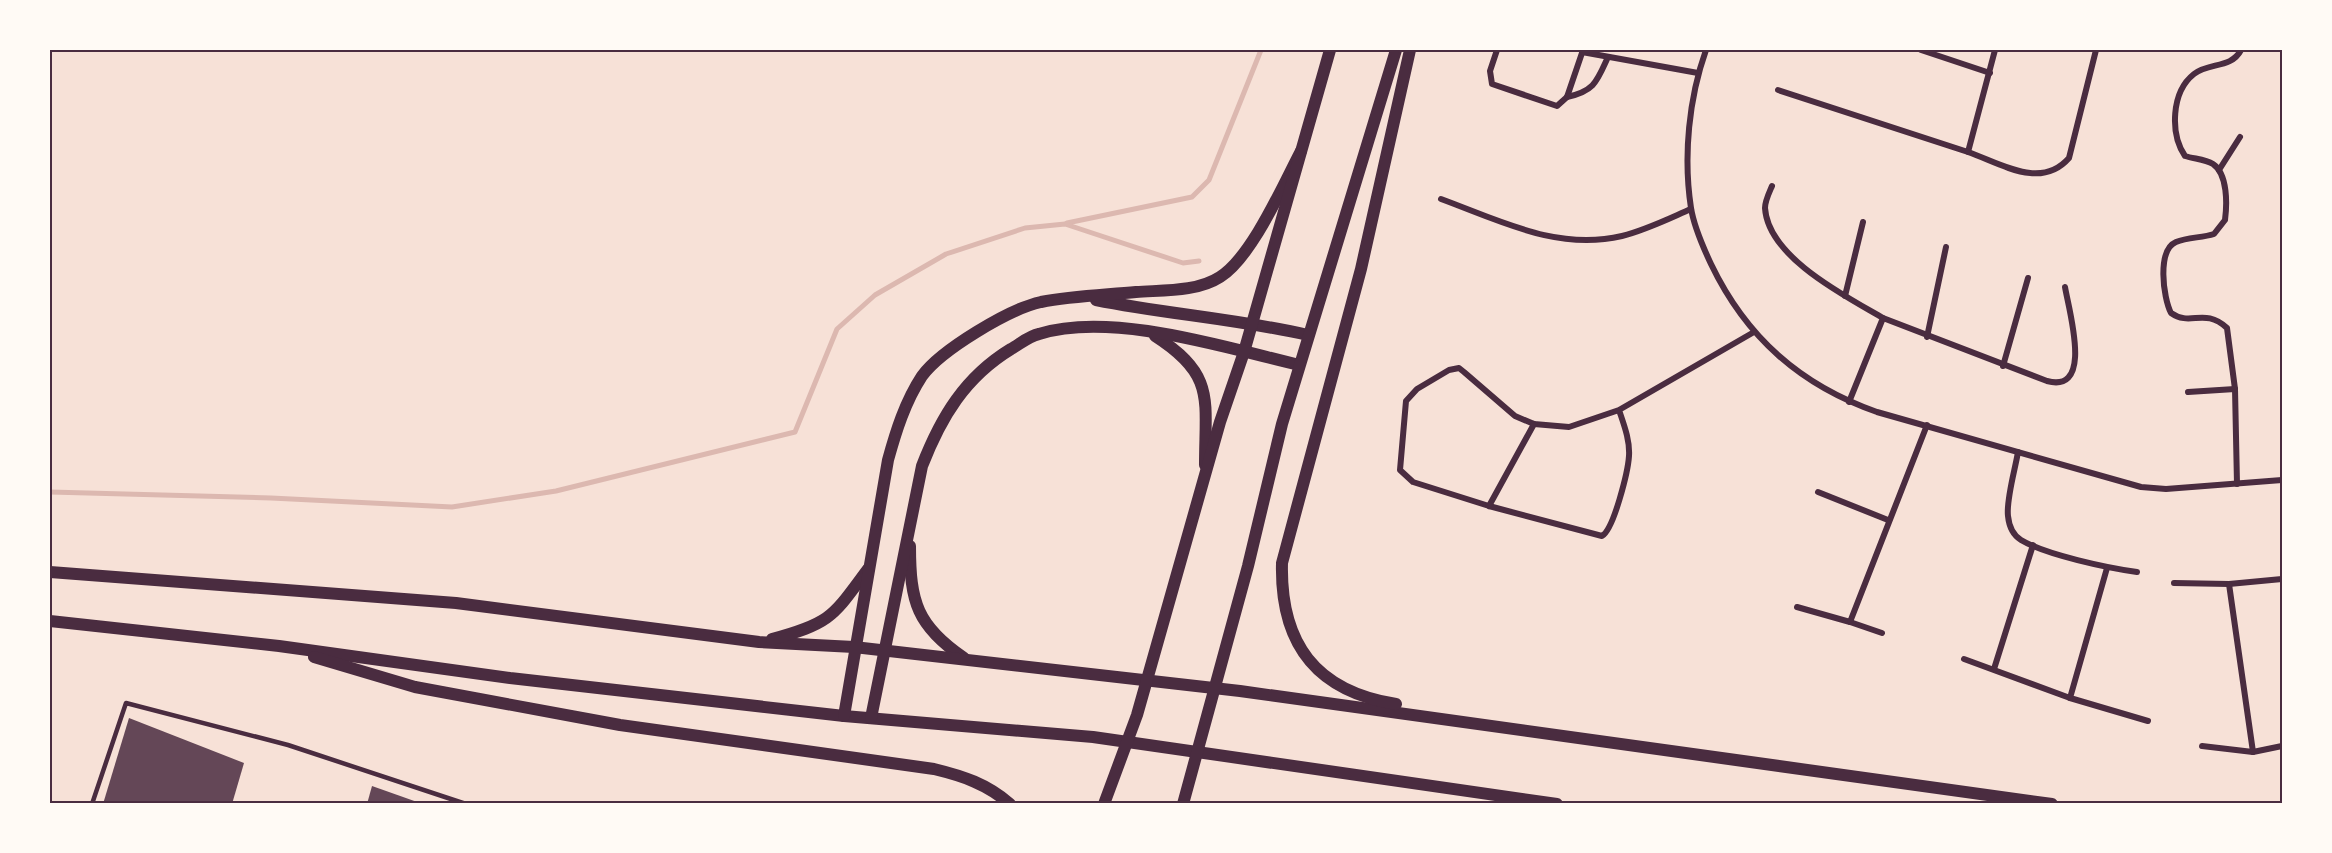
<svg xmlns="http://www.w3.org/2000/svg" width="2332" height="853" font-family="Arial,sans-serif">
	<style>
		.lines { fill: none; stroke-linecap: round; stroke-linejoin: round }
		.stream { stroke: #dcb8b0; stroke-width: 5 }
		.building { fill: #644757 }
		.service { stroke: #4a2c40; stroke-width: 4.5 }
		.minor { stroke: #4a2c40; stroke-width: 6 }
		.secondary { stroke: #4a2c40; stroke-width: 12 }
		.neatline { fill: none; stroke: #4a2c40; stroke-width: 2 }
	</style>
	<rect width="100%" height="100%" fill="#f7e1d7"/>
	<g class="lines">
		<g class="stream">
			<polyline points="1067,223 1192,197 1209,180 1261,50"/>
			<polyline points="50,492 271,498 452,507 556,491 795,432 837,329 875,295 946,254 1025,228 1065,224 1183,263 1199,261"/>
		</g>
	</g>
	<g class="building">
		<polygon points="129,718 244,763 232,804 103,804"/>
		<polygon points="372,786 420,803 420,804 367,804"/>
	</g>
	<g class="lines">
		<polyline class="service" points="92,804 126,703 288,745 466,804"/>
		<g class="minor">
			<polyline points="1497,50 1490,71 1492,84 1557,106 1567,97 1583,50"/>
			<path d="M1706,50C1689,98 1683,156 1691,208C1694,227 1703,247 1711,264C1746,337 1800,385 1877,412L2141,487L2166,489L2282,480"/>
			<polyline points="1921,50 1990,73"/>
			<polyline points="1582,52 1698,73"/>
			<polyline points="1778,90 1968,152 1995,50"/>
			<path d="M1567,97C1595,91 1597,81 1608,57"/>
			<path d="M1968,152C2002,164 2041,190 2069,158L2096,50"/>
			<polyline points="2219,170 2240,137"/>
			<path d="M1772,186C1769,193 1765,201 1765,208C1768,257 1845,296 1883,318L1849,402"/>
			<path d="M1441,199C1501,221 1557,251 1622,236C1646,230 1668,219 1691,209"/>
			<polyline points="1845,296 1863,222"/>
			<path d="M1883,318L2047,381C2094,394 2069,311 2065,287"/>
			<polyline points="1927,337 1946,247"/>
			<polyline points="2003,366 2028,278"/>
			<path d="M2235,389L2227,328C2204,307 2191,327 2171,313C2163,297 2157,250 2176,242C2188,237 2202,238 2214,234L2225,220C2227,205 2228,174 2213,164C2205,159 2194,159 2185,156C2170,134 2171,92 2194,74C2209,62 2231,69 2241,50"/>
			<polyline points="2188,392 2235,389 2237,484"/>
			<path d="M1619,410C1624,425 1630,440 1629,456C1628,471 1614,529 1602,536L1489,506L1413,482L1400,470L1406,401L1417,389L1449,370L1459,368L1464,372L1515,416L1534,424L1569,427L1619,410L1754,332"/>
			<path d="M2018,452C2015,470 2006,500 2008,516C2009,526 2013,535 2021,540C2046,555 2108,568 2137,572"/>
			<polyline points="1818,492 1888,520"/>
			<polyline points="1489,506 1534,424"/>
			<polyline points="2107,568 2070,698 2148,721"/>
			<polyline points="2174,583 2229,584 2282,579"/>
			<polyline points="2229,584 2253,752"/>
			<polyline points="1797,607 1850,622"/>
			<polyline points="1882,633 1850,622 1927,425"/>
			<polyline points="1964,659 2070,698"/>
			<polyline points="1994,669 2033,545"/>
			<polyline points="2202,746 2253,752 2282,746"/>
		</g>
		<g class="secondary">
			<path d="M1096,300C1166,314 1238,319 1308,335"/>
			<path d="M1155,336C1216,375 1205,399 1205,465"/>
			<path d="M910,546C910,602 917,626 964,658"/>
			<polyline points="50,572 456,603 759,642 854,647 1240,691 2052,804"/>
			<polyline points="50,621 279,646 510,678 844,716 1093,737 1557,804"/>
			<path d="M772,639C832,623 833,616 868,569"/>
			<path d="M314,657L415,687L620,725L934,769C963,776 987,784 1010,804"/>
			<path d="M1396,704C1315,691 1280,643 1282,563L1361,269L1410,50"/>
			<path d="M844,716L888,460C896,431 905,402 922,376C941,350 1009,309 1041,302C1072,296 1105,295 1136,292C1163,290 1197,292 1220,277C1252,257 1283,185 1301,151"/>
			<path d="M871,718L922,466C941,417 965,377 1011,349C1020,344 1029,336 1039,334C1111,311 1227,348 1299,365"/>
			<polyline points="1104,804 1137,715 1220,422 1244,352 1330,50"/>
			<polyline points="1183,804 1248,566 1282,424 1396,50"/>
		</g>
	</g>
	<rect width="2332" height="853" fill="none" stroke="#fffaf5" stroke-width="102"/>
	<rect x="51" y="51" width="2230" height="751" class="neatline"/>
</svg>
